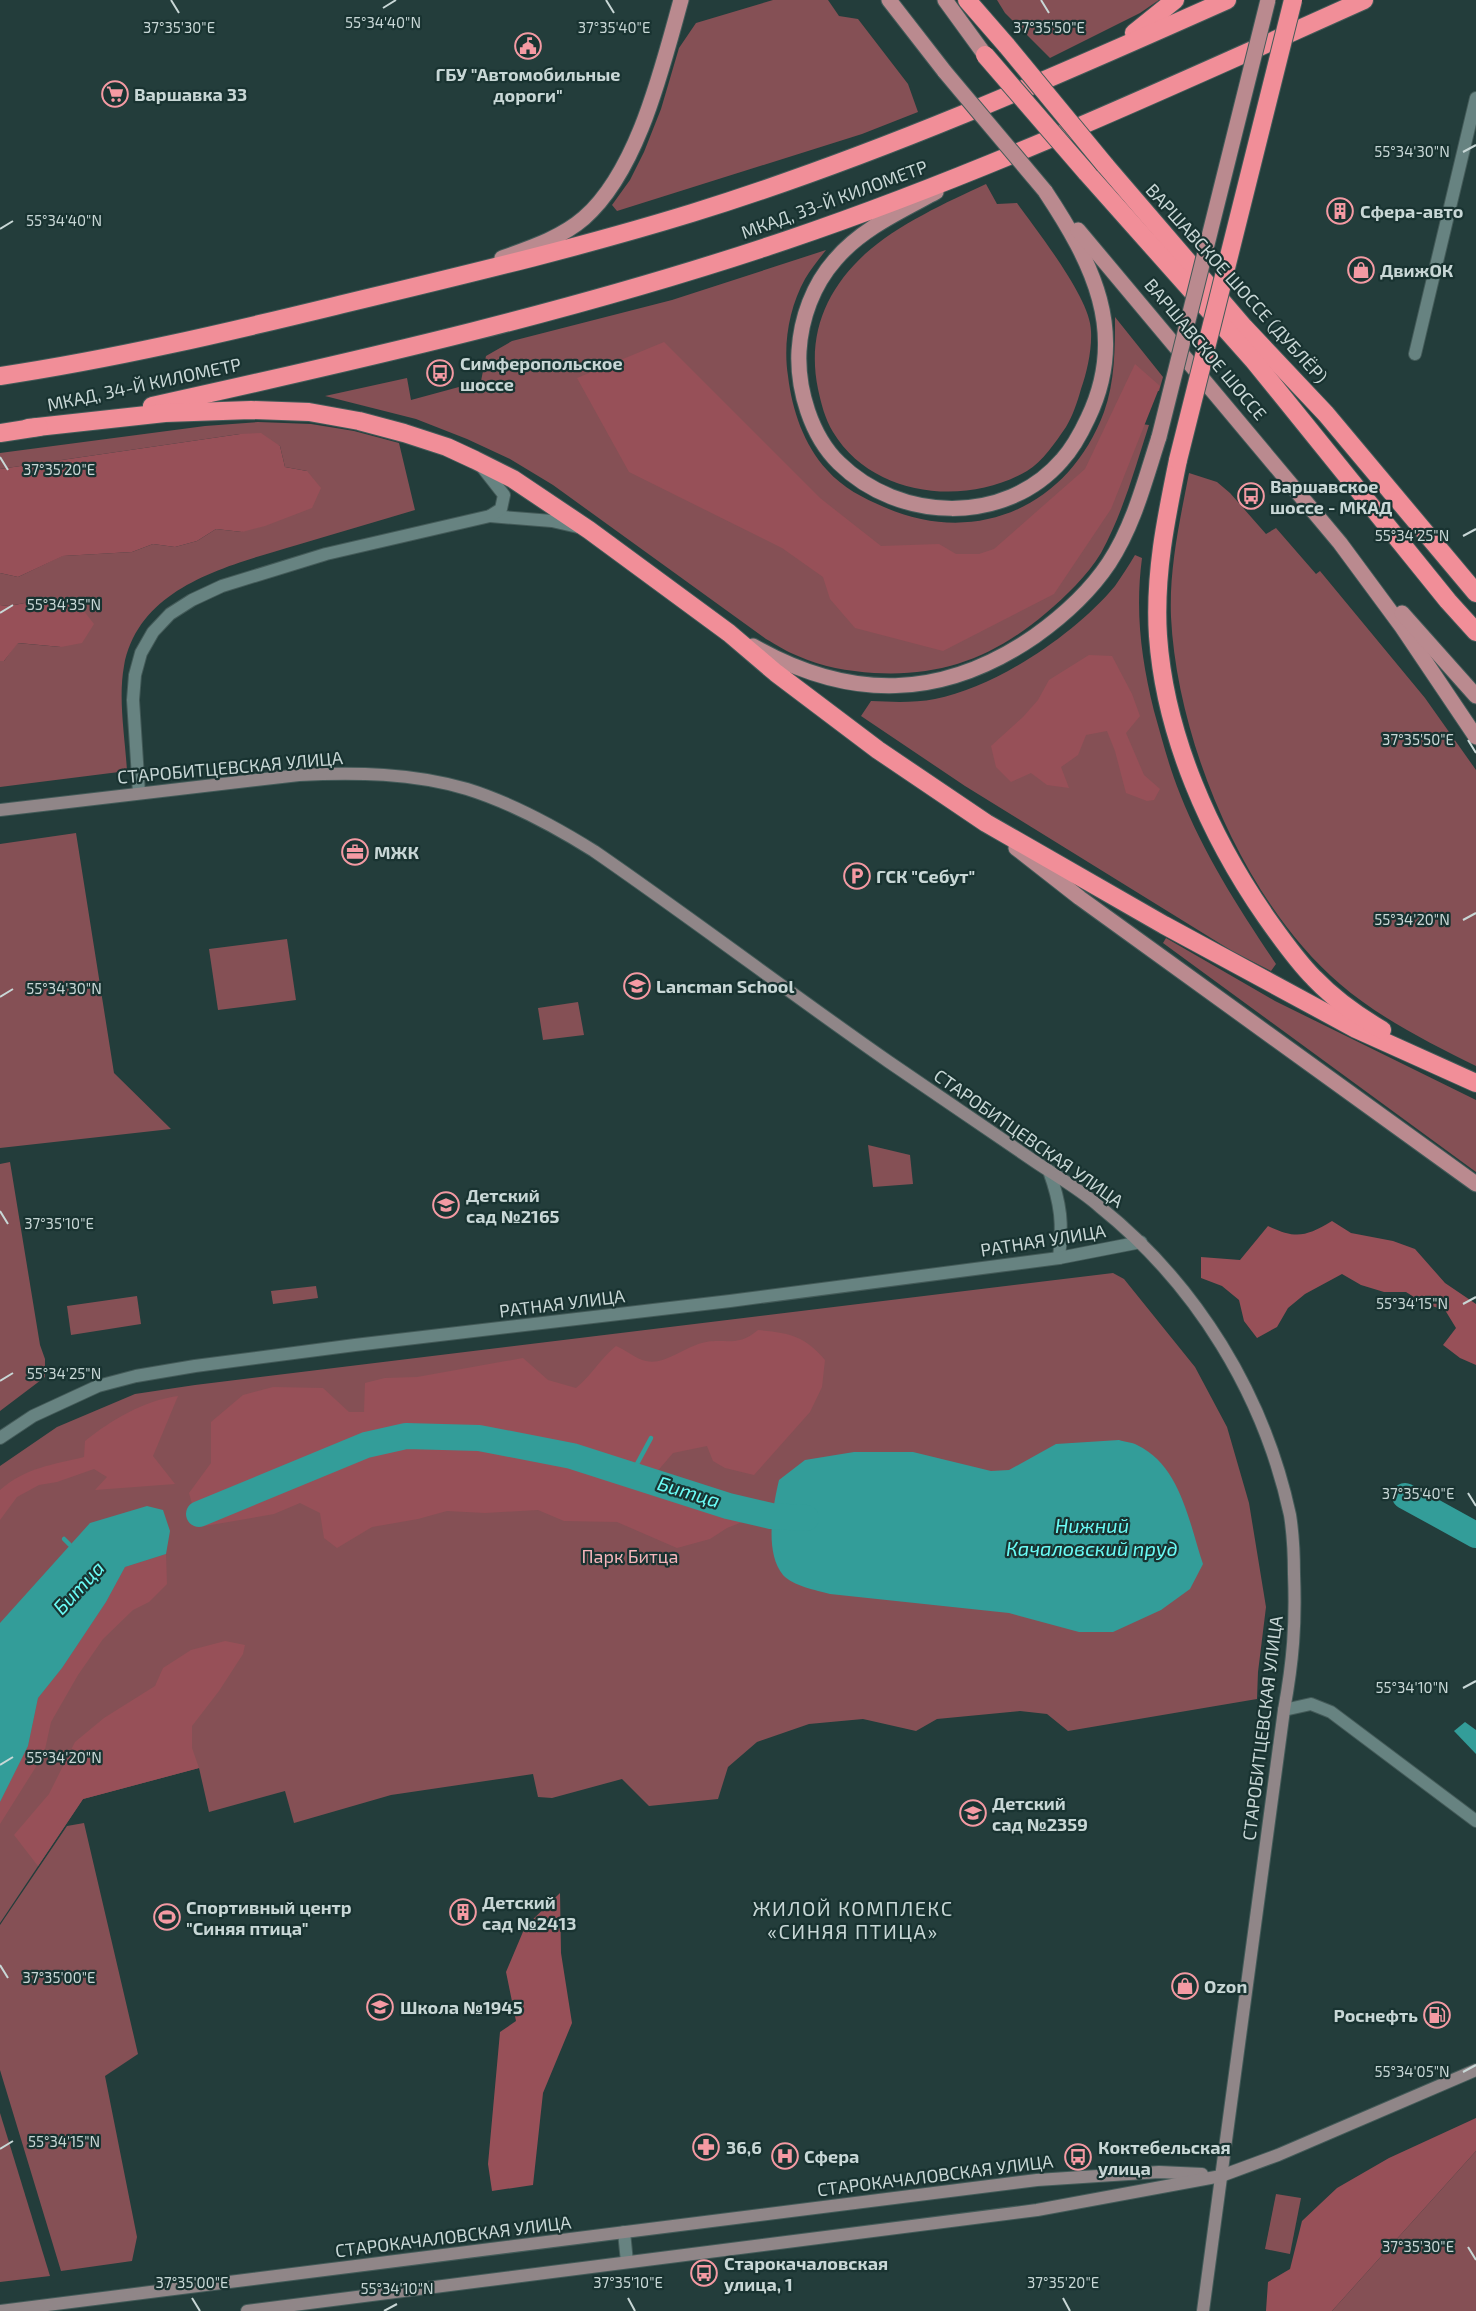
<svg xmlns="http://www.w3.org/2000/svg" width="1476" height="2311" font-family="'Exo 2',sans-serif">
	<style>
		.green { fill: #855055 }
		.forest { fill: #975058 }
		.water { fill: #339d99 }
		.lines { fill: none; stroke-linecap: round; stroke-linejoin: round }
		.stream { stroke: #339d99; stroke-width: 4.5 }
		.river { stroke: #339d99; stroke-width: 26 }
		.street-casing { stroke: #435a58; stroke-width: 14 }
		.secondary-casing { stroke: #435a58; stroke-width: 14 }
		.primary-casing { stroke: #435a58; stroke-width: 17 }
		.highway-casing { stroke: #435a58; stroke-width: 20 }
		.street { stroke: #678381; stroke-width: 12 }
		.secondary { stroke: #908688; stroke-width: 12 }
		.primary { stroke: #ba8a8f; stroke-width: 15 }
		.highway { stroke: #f18e98; stroke-width: 18 }
		.primary-bridge-casing { stroke: #435a58; stroke-width: 17; stroke-linecap: butt }
		.highway-bridge-casing { stroke: #435a58; stroke-width: 20; stroke-linecap: butt }
		.primary-bridge { stroke: #ba8a8f; stroke-width: 15 }
		.highway-bridge { stroke: #f18e98; stroke-width: 18 }
		.ticks { fill: none; stroke: #c8d7d6; stroke-width: 2 }
		.labels { text-anchor: middle; dominant-baseline: central; stroke-width: 4.5; stroke-linejoin: round; paint-order: stroke }
		.poi-label { font-size: 18px; font-weight: bold; fill: #c8d7d6; stroke: #193331; text-anchor: start }
		.street-label { font-size: 18px; fill: #c8d7d6; stroke: #193331 }
		.park-label { font-size: 18px; fill: #f6b6bb; stroke: #193331 }
		.water-label { font-size: 20px; font-style: italic; fill: #6bfcf6; stroke: #193331 }
		.neighbourhood-label { font-size: 20px; letter-spacing: 1.5px; fill: #c8d7d6; stroke: #193331 }
		.ticks-label { font-size: 15px; text-anchor: middle; fill: #c8d7d6; stroke: #193331; stroke-width: 4.5; stroke-linejoin: round; paint-order: stroke }
	</style>
	<rect width="100%" height="100%" fill="#233d3b"/>
	<g class="green">
		<polygon points="773,0 828,0 839,16 858,19 908,84 918,112 862,134 617,211 612,205 630,180 644,152 661,109 679,48 696,23"/>
		<polygon points="997,0 1159,0 1140,13 1050,58 1005,13"/>
		<path d="M986,184L997,204L1017,203C1037,231 1091,299 1091,331C1092,350 1087,372 1081,389C1077,403 1073,415 1066,427C1055,443 1043,461 1027,471C966,507 872,497 833,432C825,419 821,403 818,389C807,336 825,291 865,254C897,225 947,202 986,184Z"/>
		<path d="M826,250C819,259 811,269 805,279C789,308 783,344 788,376C792,410 804,445 827,470C843,488 863,498 884,507C977,548 1069,506 1104,412C1115,382 1115,348 1115,317L1163,377L1159,391L1145,390L1120,421L1149,425C1135,468 1123,513 1101,553C1087,576 1066,596 1046,613C994,657 942,677 874,673C848,671 822,667 798,656C787,652 777,645 766,639L553,485L510,459L467,439L416,419L325,396L407,378L411,400L481,381L486,356L512,341L672,300Z"/>
		<path d="M258,422L311,424L354,431L399,443L415,510C376,522 336,533 297,545C231,565 139,585 124,666C118,699 125,737 127,771L0,787V661H4L17,643L61,647L30,602L9,606L0,605V573L18,577L62,556L132,552L153,544L175,547L197,541L216,529L242,532L307,471L285,467L280,446L240,434L0,469V453L205,426Z"/>
		<path d="M1189,473L1217,482L1230,493L1266,534L1276,528L1316,574L1320,571L1425,698L1476,770V1066C1431,1044 1378,1017 1340,984C1244,902 1177,741 1171,617C1169,568 1180,520 1189,473Z"/>
		<path d="M1135,555L1142,558C1135,611 1141,658 1154,711C1162,739 1169,767 1180,794C1204,855 1240,910 1276,964L1271,971L1232,951L965,786L861,716L871,701C892,702 914,703 935,699C997,687 1075,634 1115,586C1122,576 1129,565 1135,555Z"/>
		<polygon points="76,833 114,1073 171,1129 0,1148 0,844"/>
		<polygon points="1166,938 1275,1001 1476,1100 1476,1172 1163,943"/>
		<polygon points="287,939 296,1000 218,1010 209,949"/>
		<polygon points="578,1002 584,1035 543,1040 538,1008"/>
		<polygon points="868,1145 910,1155 913,1184 873,1187"/>
		<polygon points="10,1162 40,1345 45,1359 45,1377 0,1411 0,1164"/>
		<polygon points="1113,1273 1124,1279 1195,1367 1227,1427 1249,1503 1266,1607 1258,1672 1257,1699 1068,1731 1047,1714 1020,1711 937,1719 916,1731 863,1719 809,1724 757,1742 728,1767 718,1799 649,1806 622,1779 552,1798 538,1797 533,1774 391,1795 294,1823 285,1791 209,1812 199,1768 83,1799 0,1923 0,1466 57,1427 135,1394 195,1385"/>
		<polygon points="316,1286 318,1298 273,1304 271,1291"/>
		<polygon points="137,1296 141,1324 71,1335 67,1306"/>
		<polygon points="84,1823 138,2054 105,2076 137,2237 132,2261 61,2271 0,2070 0,1925 67,1826"/>
		<polygon points="0,2113 50,2276 0,2282"/>
		<polygon points="1476,2151 1476,2311 1332,2311"/>
		<polygon points="1276,2194 1301,2198 1290,2254 1265,2249"/>
	</g>
	<g class="forest">
		<polygon points="664,342 820,498 881,546 939,544 956,554 979,554 994,549 1085,469 1135,364 1160,386 1111,509 1054,594 943,651 855,628 830,599 823,577 782,548 629,472 577,378"/>
		<polygon points="261,433 280,446 285,467 307,471 321,488 312,508 265,526 242,532 216,529 197,541 175,547 153,544 132,552 63,556 18,577 0,573 0,469 240,434"/>
		<polygon points="30,602 80,606 94,624 82,643 61,647 18,643 4,661 0,661 0,605 9,606"/>
		<polygon points="1089,655 1112,656 1132,694 1140,716 1126,733 1144,775 1160,789 1154,800 1147,801 1126,793 1115,751 1107,731 1086,735 1078,755 1061,767 1069,788 1047,785 1031,773 1011,782 996,767 991,746 1023,717 1038,700 1049,680"/>
		<path d="M1332,1221L1351,1233L1393,1241L1415,1249L1445,1283L1476,1304V1365L1460,1358L1443,1345L1456,1328L1445,1310L1425,1304L1406,1292H1384L1361,1285L1342,1274L1305,1294L1288,1308L1277,1327L1257,1338L1244,1321L1239,1300L1222,1286L1201,1278V1257L1240,1260L1268,1226C1296,1239 1305,1237 1332,1221Z"/>
		<path d="M758,1330C789,1333 804,1335 825,1360L822,1387L810,1412L754,1475L725,1468L713,1461L707,1446L673,1453L655,1474L653,1487L755,1517L727,1528L710,1539L677,1548L617,1522L564,1521L538,1510L485,1513L447,1511L418,1519L372,1527L337,1548L324,1538L320,1513L300,1503L274,1514L205,1526L198,1525L189,1493L211,1463V1422L243,1395L273,1387L323,1388L349,1412H364L365,1383L385,1378L417,1377L523,1358L548,1380L576,1388C593,1374 599,1360 616,1346C626,1350 636,1359 646,1361C663,1365 681,1350 696,1345C721,1335 735,1350 758,1330Z"/>
		<path d="M178,1396L153,1456L175,1484L95,1490L107,1477L94,1469L57,1482L39,1485L17,1497L0,1520V1490C27,1467 52,1465 84,1457L85,1441C113,1419 143,1401 178,1396Z"/>
		<polygon points="166,1554 167,1584 149,1602 133,1610 103,1639 78,1675 51,1722 44,1754 0,1824 0,1802 28,1746 38,1698 62,1668 106,1602 125,1567"/>
		<polygon points="225,1641 245,1645 243,1654 219,1691 192,1726 192,1748 199,1768 83,1799 38,1866 14,1835 49,1794 75,1742 104,1718 155,1686 163,1668 191,1650"/>
		<polygon points="560,1893 561,1953 572,2023 543,2093 533,2185 492,2191 488,2164 500,2032 516,2021 506,1972 525,1927"/>
		<polygon points="1476,2118 1476,2151 1332,2311 1266,2311 1268,2282 1290,2269 1302,2221 1337,2188 1389,2158"/>
	</g>
	<g class="water">
		<path d="M1119,1440C1125,1442 1132,1442 1137,1445C1181,1466 1189,1523 1203,1564L1190,1589L1161,1610L1113,1632H1079L1009,1613L830,1594C816,1590 793,1586 783,1575C764,1552 773,1506 779,1480L805,1460L854,1452H913L991,1471L1009,1470L1056,1444Z"/>
		<polygon points="147,1506 163,1510 170,1531 166,1554 125,1567 106,1602 62,1668 38,1698 28,1746 0,1802 0,1623 90,1523"/>
		<polygon points="1465,1722 1476,1730 1476,1754 1454,1731"/>
	</g>
	<g class="lines">
		<g class="stream">
			<polyline points="631,1475 651,1438"/>
			<polyline points="64,1539 70,1545"/>
		</g>
		<g class="river">
			<polyline points="1405,1496 1476,1535"/>
			<polyline points="199,1514 366,1445 406,1436 479,1438 572,1456 728,1506 771,1516 806,1518"/>
		</g>
		<g class="street-casing">
			<g id="street">
				<polyline points="1415,354 1476,98"/>
				<polyline points="490,516 552,521 578,527"/>
				<polyline points="139,793 133,700 135,675 141,653 153,632 170,614 192,600 222,586 326,554 490,516 501,509 504,495 482,467"/>
				<path d="M1049,1171C1061,1204 1063,1224 1059,1258"/>
				<polyline points="0,1438 33,1416 98,1386 136,1376 195,1366 355,1345 730,1301 1059,1258 1141,1242"/>
				<polyline points="1284,1710 1311,1704 1331,1712 1476,1821"/>
				<polyline points="624,2232 627,2262"/>
			</g>
		</g>
		<g class="secondary-casing">
			<g id="secondary">
				<path d="M0,810L299,775C355,772 413,773 467,789C512,803 554,826 594,851C694,920 790,993 889,1062C938,1096 988,1129 1037,1163C1058,1177 1081,1190 1100,1207C1196,1284 1264,1394 1290,1515C1293,1534 1294,1555 1294,1574C1296,1624 1293,1661 1284,1710L1203,2311"/>
				<polyline points="0,2311 1037,2180 1159,2172 1202,2174"/>
				<polyline points="247,2311 1037,2210 1221,2176 1278,2155 1476,2070"/>
			</g>
		</g>
		<g class="primary-casing">
			<g id="primary">
				<polyline points="889,0 945,72"/>
				<polyline points="945,0 985,55"/>
				<path d="M936,192C901,211 861,229 835,260C813,285 801,318 799,351C797,389 811,436 839,463C899,522 1005,526 1062,460C1073,448 1081,433 1088,418C1129,333 1092,262 1045,191"/>
				<polyline points="1078,230 1340,543 1402,627 1476,737"/>
				<path d="M502,258C530,248 561,238 584,218C638,171 662,68 681,0"/>
				<polyline points="1402,613 1476,696"/>
				<path d="M753,646C850,701 942,700 1035,636C1063,616 1089,593 1109,563C1134,525 1145,480 1159,437"/>
				<polyline points="1016,848 1080,898 1476,1184"/>
			</g>
		</g>
		<g class="highway-casing">
			<g id="highway">
				<polyline points="967,0 1007,46"/>
				<polyline points="1134,33 1175,0"/>
				<polyline points="1105,165 1244,327 1326,414 1476,593"/>
				<polyline points="1086,172 1254,361 1448,601 1476,632"/>
				<path d="M0,376C113,359 224,333 335,306C455,277 575,249 692,213C876,156 1052,78 1227,0"/>
				<path d="M152,406C365,359 580,310 787,240C985,173 1174,85 1364,0"/>
				<polyline points="28,428 165,413 251,410 309,412 359,421 404,433 447,447 475,460 513,479 589,530 729,633 776,673 878,750 986,823 1164,925 1356,1029 1476,1083"/>
				<polyline points="0,433 39,427"/>
				<path d="M1178,460C1166,518 1154,576 1158,636C1165,736 1210,836 1266,917C1281,938 1296,960 1314,978C1334,999 1358,1016 1382,1030"/>
			</g>
		</g>
		<use href="#street" class="street"/>
		<use href="#secondary" class="secondary"/>
		<use href="#primary" class="primary"/>
		<use href="#highway" class="highway"/>
		<g class="primary-bridge-casing">
			<g id="primary-bridge">
				<polyline points="945,72 1045,191"/>
				<polyline points="1159,437 1268,0"/>
			</g>
		</g>
		<g class="highway-bridge-casing">
			<g id="highway-bridge">
				<polyline points="1007,46 1105,165"/>
				<polyline points="985,55 1086,172"/>
				<polyline points="1178,460 1293,0"/>
			</g>
		</g>
		<use href="#primary-bridge" class="primary-bridge"/>
		<use href="#highway-bridge" class="highway-bridge"/>
	</g>
	<path class="ticks" d="M171,0L179,13M606,0L614,13M1041,0L1049,13M383,8L396,0M1463,152L1476,145M0,229L13,221M0,457L8,470M1463,536L1476,529M0,613L13,605M1468,740L1476,753M1463,920L1476,913M0,997L13,989M0,1211L8,1224M1463,1304L1476,1297M0,1381L13,1373M1468,1493L1476,1506M1463,1688L1476,1681M0,1765L13,1757M0,1965L8,1978M1463,2072L1476,2065M0,2149L13,2141M1468,2247L1476,2260M192,2298L200,2311M628,2298L635,2311M1063,2298L1070,2311M384,2311L397,2304"/>
	<defs>
		<g id="civic-ring" transform="scale(1.35)"><circle r="9.5" fill="#193331" stroke="#f49aa3" stroke-width="1.5"/><path d="M-.6-6.5H3V-4.5H.6V-3L4-1V1h2V6H-6V1h2V-1L-.6-3ZM-1.2 2.5V6h2.4V2.5Z" fill="#f49aa3"/></g>
		<g id="supermarket-ring" transform="scale(1.35)"><circle r="9.5" fill="#193331" stroke="#f49aa3" stroke-width="1.5"/><path d="M-6-5.5h2.5l.6 2H6L4.5 2H-2.5L-4.4-4H-6ZM-1.5 3.2a1.3 1.3 0 1 0 .1 0ZM3 3.2a1.3 1.3 0 1 0 .1 0Z" fill="#f49aa3"/></g>
		<g id="building-ring" transform="scale(1.35)"><circle r="9.5" fill="#193331" stroke="#f49aa3" stroke-width="1.5"/><path d="M-4-6H4V6H1V3H-1V6H-4ZM-2.5-4.3h1.7v1.8h-1.7ZM.8-4.3h1.7v1.8H.8ZM-2.5-1h1.7V.8h-1.7ZM.8-1h1.7V.8H.8Z" fill="#f49aa3"/></g>
		<g id="shop-ring" transform="scale(1.35)"><circle r="9.5" fill="#193331" stroke="#f49aa3" stroke-width="1.5"/><path d="M-5-2.5h2.3a2.7 3.5 0 0 1 5.4 0H5L5.5 6h-11ZM-1.5-2.5h3a1.5 2.3 0 0 0-3 0Z" fill="#f49aa3"/></g>
		<g id="bus-ring" transform="scale(1.35)"><circle r="9.5" fill="#193331" stroke="#f49aa3" stroke-width="1.5"/><path d="M-5-6H5V4H4V6H2V4H-2V6H-4V4H-5ZM-3.5-4V0h7V-4ZM-3.5 1.2v1.5H-2V1.2ZM2 1.2v1.5H3.5V1.2Z" fill="#f49aa3"/></g>
		<g id="office-ring" transform="scale(1.35)"><circle r="9.5" fill="#193331" stroke="#f49aa3" stroke-width="1.5"/><path d="M-6-3h4V-5.5h4V-3h4V5H-6ZM-1-4.5V-3h2v-1.5ZM-6 0V1H6V0Z" fill="#f49aa3"/></g>
		<g id="parking-ring" transform="scale(1.35)"><circle r="9.5" fill="#193331" stroke="#f49aa3" stroke-width="1.5"/><path d="M-3.5-5.5H1a3.5 3.5 0 0 1 0 7H-1V5.5H-3.5ZM-1-3.4V-.6H.8a1.4 1.4 0 0 0 0-2.8Z" fill="#f49aa3"/></g>
		<g id="school-ring" transform="scale(1.35)"><circle r="9.5" fill="#193331" stroke="#f49aa3" stroke-width="1.5"/><path d="M0-5L7-2L0 1L-7-2ZM-4 1L0 2.5L4 1V4Q0 6-4 4Z" fill="#f49aa3"/></g>
		<g id="stadium-ring" transform="scale(1.35)"><circle r="9.5" fill="#193331" stroke="#f49aa3" stroke-width="1.5"/><path d="M0-5a6.5 5 0 1 0 0 10a6.5 5 0 1 0 0-10ZM-3.5-1.8h7v3.6h-7Z" fill="#f49aa3"/></g>
		<g id="fuel-ring" transform="scale(1.35)"><circle r="9.5" fill="#193331" stroke="#f49aa3" stroke-width="1.5"/><path d="M-5.5-6h7V0h2V4h1.3V-2.5L3-4.5l.8-.8L6-3V5H2.5V1h-1V6h-7ZM-4.2-4.7v3.2H.2V-4.7Z" fill="#f49aa3"/></g>
		<g id="pharmacy-ring" transform="scale(1.35)"><circle r="9.5" fill="#193331" stroke="#f49aa3" stroke-width="1.5"/><path d="M-2-6h4v4h4v4h-4v4h-4v-4h-4v-4h4Z" fill="#f49aa3"/></g>
		<g id="hospital-ring" transform="scale(1.35)"><circle r="9.5" fill="#193331" stroke="#f49aa3" stroke-width="1.5"/><path d="M-5-5h3v3.5h4V-5h3V5h-3V1.5h-4V5h-3Z" fill="#f49aa3"/></g>
	</defs>
	<g fill-rule="evenodd">
		<use href="#civic-ring" x="528" y="46"/>
		<use href="#supermarket-ring" x="115" y="94"/>
		<use href="#building-ring" x="1340" y="211"/>
		<use href="#shop-ring" x="1361" y="270"/>
		<use href="#bus-ring" x="440" y="373"/>
		<use href="#bus-ring" x="1251" y="496"/>
		<use href="#office-ring" x="355" y="852"/>
		<use href="#parking-ring" x="857" y="876"/>
		<use href="#school-ring" x="637" y="986"/>
		<use href="#school-ring" x="446" y="1205"/>
		<use href="#school-ring" x="973" y="1813"/>
		<use href="#building-ring" x="463" y="1912"/>
		<use href="#stadium-ring" x="167" y="1917"/>
		<use href="#shop-ring" x="1185" y="1986"/>
		<use href="#school-ring" x="380" y="2007"/>
		<use href="#fuel-ring" x="1437" y="2015"/>
		<use href="#pharmacy-ring" x="706" y="2147"/>
		<use href="#hospital-ring" x="785" y="2156"/>
		<use href="#bus-ring" x="1078" y="2157"/>
		<use href="#bus-ring" x="704" y="2273"/>
	</g>
	<g class="labels">
		<g class="poi-label">
			<text x="528" y="74" text-anchor="middle">ГБУ "Автомобильные<tspan x="528" dy="21">дороги"</tspan></text>
			<text x="134" y="94">Варшавка 33</text>
			<text x="1360" y="211">Сфера-авто</text>
			<text x="1380" y="270">ДвижОК</text>
			<text x="460" y="363">Симферопольское<tspan x="460" dy="21">шоссе</tspan></text>
			<text x="1270" y="486">Варшавское<tspan x="1270" dy="21">шоссе - МКАД</tspan></text>
			<text x="374" y="852">МЖК</text>
			<text x="876" y="876">ГСК "Себут"</text>
			<text x="656" y="986">Lancman School</text>
			<text x="466" y="1195">Детский<tspan x="466" dy="21">сад №2165</tspan></text>
			<text x="992" y="1803">Детский<tspan x="992" dy="21">сад №2359</tspan></text>
			<text x="482" y="1902">Детский<tspan x="482" dy="21">сад №2413</tspan></text>
			<text x="186" y="1907">Спортивный центр<tspan x="186" dy="21">"Синяя птица"</tspan></text>
			<text x="1204" y="1986">Ozon</text>
			<text x="400" y="2007">Школа №1945</text>
			<text x="1418" y="2015" text-anchor="end">Роснефть</text>
			<text x="726" y="2147">36,6</text>
			<text x="1098" y="2147">Коктебельская<tspan x="1098" dy="21">улица</tspan></text>
			<text x="804" y="2156">Сфера</text>
			<text x="724" y="2263">Старокачаловская<tspan x="724" dy="21">улица, 1</tspan></text>
		</g>
		<g class="street-label">
			<text transform="translate(834 199) rotate(-20)">МКАД, 33-Й КИЛОМЕТР</text>
			<text transform="translate(1237 283) rotate(48)">ВАРШАВСКОЕ ШОССЕ (ДУБЛЁР)</text>
			<text transform="translate(1206 349) rotate(50)">ВАРШАВСКОЕ ШОССЕ</text>
			<text transform="translate(144 384) rotate(-12)">МКАД, 34-Й КИЛОМЕТР</text>
			<text transform="translate(230 767) rotate(-5)">СТАРОБИТЦЕВСКАЯ УЛИЦА</text>
			<text transform="translate(1029 1138) rotate(35)">СТАРОБИТЦЕВСКАЯ УЛИЦА</text>
			<text transform="translate(1043 1240) rotate(-9)">РАТНАЯ УЛИЦА</text>
			<text transform="translate(562 1303) rotate(-7)">РАТНАЯ УЛИЦА</text>
			<text transform="translate(1262 1728) rotate(-83)">СТАРОБИТЦЕВСКАЯ УЛИЦА</text>
			<text transform="translate(935 2175) rotate(-7)">СТАРОКАЧАЛОВСКАЯ УЛИЦА</text>
			<text transform="translate(453 2236) rotate(-7)">СТАРОКАЧАЛОВСКАЯ УЛИЦА</text>
		</g>
		<g class="park-label">
			<text x="630" y="1556">Парк Битца</text>
		</g>
		<g class="water-label">
			<text transform="translate(689 1491) rotate(17)">Битца</text>
			<text x="1092" y="1525">Нижний<tspan x="1092" dy="23">Качаловский пруд</tspan></text>
			<text transform="translate(78 1587) rotate(-47)">Битца</text>
		</g>
		<g class="neighbourhood-label">
			<text x="853" y="1908">ЖИЛОЙ КОМПЛЕКС<tspan x="853" dy="23">«СИНЯЯ ПТИЦА»</tspan></text>
		</g>
	</g>
	<g class="ticks-label">
		<text x="383" y="28">55°34'40"N</text>
		<text x="179" y="33">37°35'30"E</text>
		<text x="614" y="33">37°35'40"E</text>
		<text x="1049" y="33">37°35'50"E</text>
		<text x="1412" y="157">55°34'30"N</text>
		<text x="64" y="226">55°34'40"N</text>
		<text x="59" y="475">37°35'20"E</text>
		<text x="1412" y="541">55°34'25"N</text>
		<text x="64" y="610">55°34'35"N</text>
		<text x="1418" y="745">37°35'50"E</text>
		<text x="1412" y="925">55°34'20"N</text>
		<text x="64" y="994">55°34'30"N</text>
		<text x="59" y="1229">37°35'10"E</text>
		<text x="1412" y="1309">55°34'15"N</text>
		<text x="64" y="1379">55°34'25"N</text>
		<text x="1418" y="1499">37°35'40"E</text>
		<text x="1412" y="1693">55°34'10"N</text>
		<text x="64" y="1763">55°34'20"N</text>
		<text x="59" y="1983">37°35'00"E</text>
		<text x="1412" y="2077">55°34'05"N</text>
		<text x="64" y="2147">55°34'15"N</text>
		<text x="1418" y="2252">37°35'30"E</text>
		<text x="192" y="2288">37°35'00"E</text>
		<text x="628" y="2288">37°35'10"E</text>
		<text x="1063" y="2288">37°35'20"E</text>
		<text x="397" y="2294">55°34'10"N</text>
	</g>
</svg>
